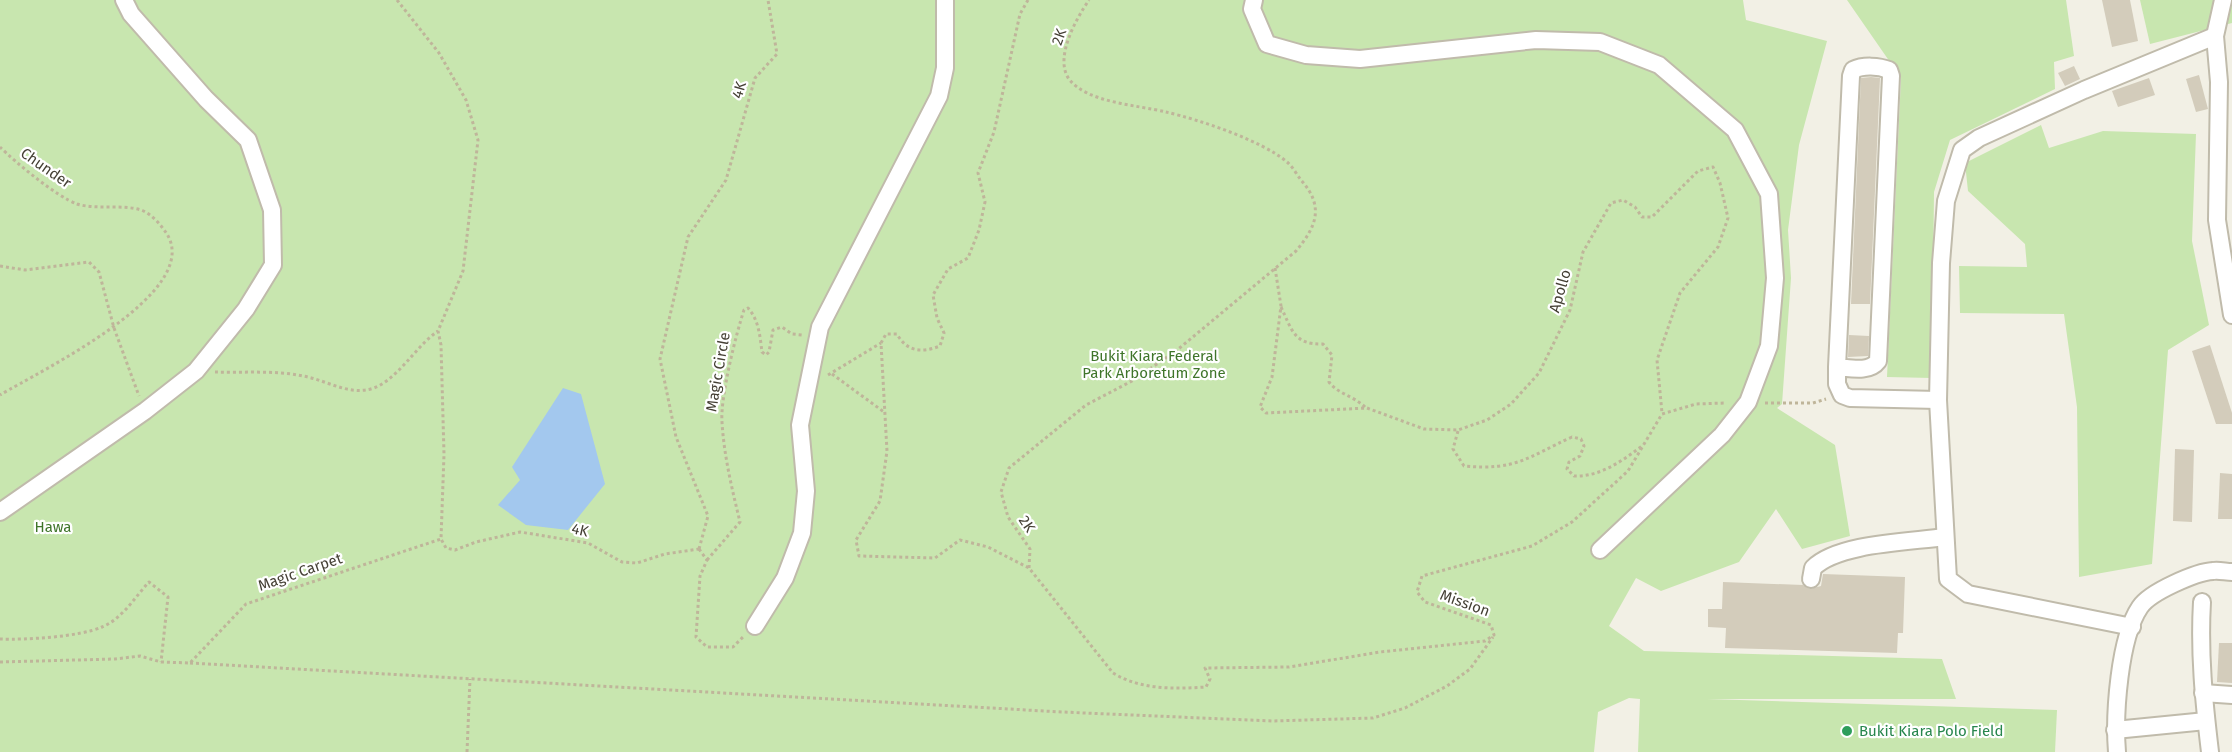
<svg xmlns="http://www.w3.org/2000/svg" width="2232" height="752" font-family="'Fira Sans',sans-serif">
	<style>
		.green { fill: #c8e6af }
		.water { fill: #a3c8ee }
		.building { fill: #d3ccbb }
		.lines { fill: none; stroke-linecap: round; stroke-linejoin: round }
		.minor-casing { stroke: #c0bbab; stroke-width: 20 }
		.path { stroke: #bfb59a; stroke-width: 3; stroke-dasharray: 3 3; stroke-linecap: butt }
		.minor { stroke: #fff; stroke-width: 16 }
		.leisure-dot { fill: #2e9e5b; stroke: #fff; stroke-width: 2 }
		.labels { text-anchor: middle; dominant-baseline: central; stroke-width: 4.5; stroke-linejoin: round; paint-order: stroke }
		.street-label { font-size: 15px; fill: #454035; stroke: #fff }
		.park-label { font-size: 15px; fill: #3f752a; stroke: #fff }
		.leisure-label { font-size: 15px; fill: #27864d; stroke: #fff; text-anchor: start }
	</style>
	<rect width="100%" height="100%" fill="#f2f0e5"/>
	<g class="green">
		<polygon points="0,0 1743,0 1746,20 1827,41 1799,145 1788,230 1791,278 1782,404 1777,408 1835,445 1850,536 1802,549 1776,509 1739,562 1661,591 1636,578 1609,626 1644,651 1942,659 1956,699 1707,699 2057,710 2055,752 1638,752 1640,699 1629,698 1598,712 1594,752 0,752"/>
		<polygon points="1847,0 2066,0 2074,56 2054,62 2055,89 1950,140 1934,192 1932,378 1887,377 1901,78"/>
		<polygon points="2140,0 2232,0 2232,23 2150,44"/>
		<polygon points="2041,125 2049,148 2103,131 2196,134 2192,241 2209,325 2168,350 2152,564 2079,577 2077,407 2064,314 1960,313 1959,266 2027,267 2025,244 1968,191 1965,163"/>
	</g>
	<polygon class="water" points="563,388 581,394 605,484 568,530 526,525 498,505 520,480 512,467"/>
	<g class="building">
		<polygon points="2102,0 2130,0 2138,41 2112,47"/>
		<polygon points="2074,66 2080,79 2065,86 2058,73"/>
		<polygon points="2199,75 2208,109 2196,112 2186,79"/>
		<polygon points="1871,77 1880,78 1870,304 1851,304 1861,78"/>
		<polygon points="2149,78 2155,95 2118,107 2112,91"/>
		<polygon points="1849,335 1869,336 1868,356 1848,357"/>
		<polygon points="2210,345 2232,413 2232,424 2216,424 2192,351"/>
		<polygon points="2175,449 2194,450 2192,522 2173,521"/>
		<polygon points="2220,473 2232,474 2232,519 2218,519"/>
		<polygon points="1823,574 1905,577 1903,633 1898,633 1897,653 1725,648 1726,628 1708,627 1708,609 1722,609 1723,582 1803,585 1810,589 1821,586"/>
		<polygon points="2219,643 2232,643 2232,683 2217,682"/>
	</g>
	<g class="lines">
		<g class="minor-casing">
			<g id="minor">
				<polyline points="1254,0 1252,9 1267,44 1306,55 1360,59 1536,40 1600,42 1659,65 1735,130 1769,194 1775,278 1769,346 1748,402 1722,435 1600,550"/>
				<polyline points="2223,0 2215,36 2219,82 2217,220 2232,315"/>
				<path d="M1837,367C1850,368 1869,373 1878,361L1891,76L1889,70C1879,66 1863,65 1853,70L1851,76L1837,367V384L1842,395L1850,398L1938,400"/>
				<polyline points="0,512 145,411 196,371 246,309 273,265 272,210 248,140 206,99 131,14 124,0"/>
				<path d="M1811,579L1813,568C1838,543 1910,542 1945,537"/>
				<path d="M2202,602C2199,653 2204,702 2210,752"/>
				<polyline points="755,626 785,578 802,533 806,491 800,425 820,327 939,96 945,68 945,0"/>
				<polyline points="2132,627 1968,594 1948,579 1938,400 1941,263 1946,201 1962,150 1979,138 2084,90 2215,36"/>
				<polyline points="2203,693 2232,695"/>
				<polyline points="2115,730 2206,721"/>
				<path d="M2117,752C2114,715 2119,638 2140,607C2150,592 2196,572 2213,571C2219,570 2226,572 2232,572"/>
			</g>
		</g>
		<g class="path">
			<polyline points="397,0 439,53 466,100 478,140 463,271 438,331 441,345 444,454 441,539 446,548 455,550 476,542 520,532 588,543 622,562 637,563 665,554 699,549"/>
			<path d="M1028,0L1020,14L994,132L978,173L985,202L979,230L968,258L948,269L933,295L937,318L944,333L940,346C922,353 907,352 897,334H886L881,343L887,451L880,501L856,540L859,556L935,558L960,540L988,547L1029,568L1113,673C1141,690 1174,689 1206,687L1210,679L1205,668L1289,667L1380,652L1485,641L1494,635L1491,625L1425,602L1417,592L1422,576L1532,546L1572,522L1628,471L1662,414L1696,404L1725,403"/>
			<path d="M0,147C15,162 57,197 77,204C97,210 121,204 141,210C152,214 161,225 167,234C203,293 40,371 0,395"/>
			<polyline points="0,266 25,270 89,262 99,272 114,328 139,396"/>
			<polyline points="1275,268 1281,306 1272,377 1260,407 1266,413 1367,408 1424,429 1458,430 1487,420 1511,404 1539,373 1570,310 1583,252 1611,203 1623,200 1635,207 1642,217 1652,217 1698,171 1713,167 1720,183 1728,218 1718,247 1680,293 1657,360 1662,413"/>
			<path d="M1281,307C1292,330 1294,345 1323,344L1332,355L1329,382C1338,394 1352,395 1365,407"/>
			<path d="M215,372C243,373 275,370 303,376C331,381 357,402 385,382C405,368 418,345 438,331"/>
			<polyline points="832,374 884,412"/>
			<polyline points="828,375 881,343"/>
			<polyline points="1765,403 1813,403 1826,399"/>
			<path d="M1458,431L1453,449L1464,466C1516,471 1528,457 1572,437L1581,439L1584,446L1580,456L1569,462L1567,469L1574,476C1600,477 1622,461 1642,446"/>
			<polyline points="699,549 708,516 676,437 660,359 688,237 726,180 755,78 777,54 768,0"/>
			<polyline points="699,549 707,560 700,576 696,637 707,647 733,647 744,636"/>
			<path d="M707,560L740,522C732,489 724,456 722,422C720,398 736,334 744,310L748,308C759,320 760,337 762,352L766,355L769,352L773,330L782,327L792,334L802,335"/>
			<path d="M1029,568L1030,549L1008,517L1001,492L1009,468L1086,405L1132,381L1176,351L1296,251C1316,227 1325,207 1301,180C1297,175 1293,167 1287,162C1261,140 1200,120 1166,112C1138,105 1087,103 1069,79C1054,58 1076,19 1089,0"/>
			<path d="M0,639C25,640 79,637 102,627C122,619 135,597 149,582L168,597L161,662"/>
			<polyline points="0,662 115,659 140,656 161,662 190,663 246,604 441,539"/>
			<polyline points="190,663 1062,712 1272,721 1373,718 1405,708 1447,686 1470,669 1493,637"/>
			<polyline points="467,752 470,679"/>
		</g>
		<use href="#minor" class="minor"/>
	</g>
	<circle class="leisure-dot" cx="1847" cy="731" r="6"/>
	<g class="labels">
		<g class="street-label">
			<text transform="translate(1059 37) rotate(-70)">2K</text>
			<text transform="translate(739 90) rotate(-74)">4K</text>
			<text transform="translate(46 168) rotate(35)">Chunder</text>
			<text transform="translate(1560 291) rotate(-74)">Apollo</text>
			<text transform="translate(718 372) rotate(-80)">Magic Circle</text>
			<text transform="translate(1027 524) rotate(56)">2K</text>
			<text transform="translate(580 530) rotate(13)">4K</text>
			<text transform="translate(300 572) rotate(-19)">Magic Carpet</text>
			<text transform="translate(1465 603) rotate(20)">Mission</text>
		</g>
		<g class="park-label">
			<text x="1154" y="356">Bukit Kiara Federal<tspan x="1154" dy="17">Park Arboretum Zone</tspan></text>
			<text x="53" y="527">Hawa</text>
		</g>
		<g class="leisure-label">
			<text x="1859" y="731">Bukit Kiara Polo Field</text>
		</g>
	</g>
</svg>
